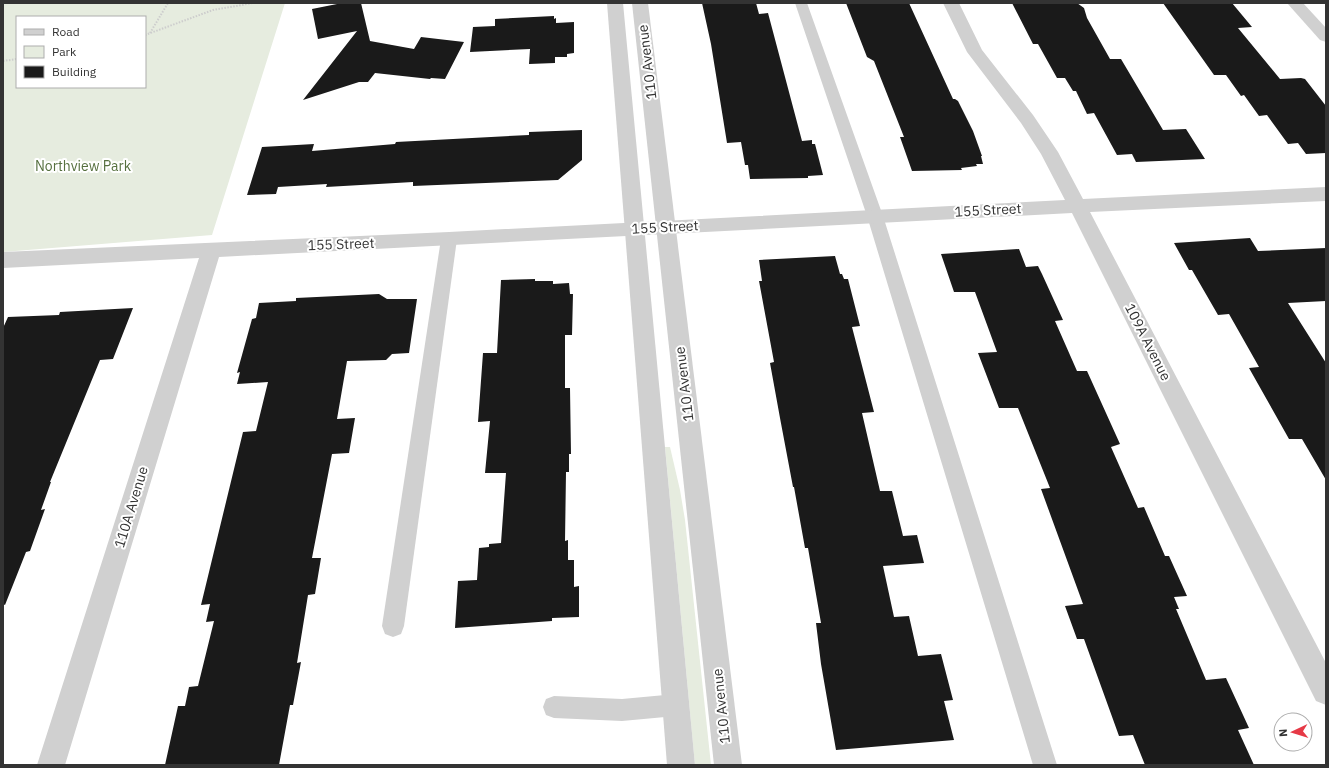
<svg xmlns="http://www.w3.org/2000/svg" width="1329" height="768" font-family="'IBM Plex Sans',sans-serif">
	<style>
		.green { fill: #e6ecdf; fill-rule: evenodd }
		.building { fill: #1a1a1a }
		.lines { fill: none; stroke-linecap: round; stroke-linejoin: round }
		.path { stroke: #cdcdcd; stroke-width: 2; stroke-dasharray: 1.5 1.5; stroke-linecap: butt }
		.service { fill: #d0d0d0; fill-rule: evenodd }
		.minor { fill: #d0d0d0; fill-rule: evenodd }
		.tertiary { fill: #d0d0d0; fill-rule: evenodd }
		.labels { text-anchor: middle; dominant-baseline: central; stroke-width: 4; stroke-linejoin: round; paint-order: stroke }
		.street-label { font-size: 14px; fill: #333; stroke: #fff }
		.park-label { font-size: 14px; fill: #56703f; stroke: #fff }
	</style>
	<rect width="100%" height="100%" fill="#fff"/>
	<g class="green">
		<path d="M3,3H285L212,235L3,252ZM17,17H145V87H17Z"/>
		<polygon points="665,447 670,447 680,490 685,520 711,765 695,765"/>
	</g>
	<g class="building">
		<polygon points="342,3 361,3 370,41 414,49 421,37 464,42 445,79 431,78 430,79 375,73 368,82 359,82 303,100 357,31 318,39 312,9"/>
		<polygon points="702,3 756,3 759,14 768,13 802,141 812,140 812,144 815,144 823,175 808,176 808,178 750,179 748,165 745,165 741,142 727,143 711,44"/>
		<polygon points="846,3 909,3 953,99 955,99 958,101 973,131 982,156 981,156 983,164 976,164 977,166 961,168 962,170 912,171 900,137 904,137 874,61 867,57"/>
		<polygon points="1012,3 1077,3 1084,8 1087,18 1110,59 1121,59 1163,130 1186,129 1205,159 1136,162 1132,154 1117,155 1094,113 1087,114 1076,91 1073,91 1065,78 1057,78 1038,44 1033,44"/>
		<polygon points="1163,3 1232,3 1252,27 1238,28 1280,79 1301,78 1305,79 1326,106 1326,153 1306,154 1298,143 1288,144 1267,115 1259,116 1244,95 1241,96 1226,75 1214,75"/>
		<polygon points="554,16 554,19 556,18 556,23 574,22 574,53 567,54 567,57 555,57 555,63 529,64 530,49 470,52 473,27 495,26 495,19"/>
		<polygon points="582,130 582,160 558,180 413,186 413,182 326,187 327,184 278,187 276,194 247,195 262,147 314,144 312,151 395,144 396,142 529,135 529,132"/>
		<polygon points="1250,238 1258,251 1326,248 1326,301 1288,303 1326,363 1326,480 1302,439 1289,439 1249,368 1259,367 1229,314 1218,315 1192,270 1189,270 1174,243"/>
		<polygon points="1019,249 1026,267 1038,266 1042,274 1063,320 1055,321 1077,371 1087,371 1120,444 1111,447 1138,508 1144,507 1165,556 1169,556 1187,596 1174,597 1179,609 1176,609 1206,680 1226,678 1249,728 1238,730 1254,765 1145,765 1133,735 1119,736 1084,639 1077,639 1065,606 1083,604 1041,489 1050,488 1018,408 999,408 978,353 997,352 975,292 954,292 941,254"/>
		<polygon points="835,256 840,274 842,274 844,279 848,279 860,326 852,327 874,412 862,413 880,491 892,491 903,536 917,535 924,563 883,566 894,617 909,616 918,656 941,654 953,700 944,701 954,740 836,750 821,664 816,623 821,623 808,548 805,548 794,487 793,487 780,418 770,363 774,362 759,281 762,281 759,260"/>
		<polygon points="535,279 535,281 553,281 553,284 569,283 570,294 573,294 572,335 565,335 565,388 570,388 571,454 569,454 569,472 566,472 565,541 568,540 568,560 574,560 574,587 579,586 579,617 552,618 552,621 455,628 458,581 477,580 479,548 489,547 489,544 501,543 506,473 485,473 490,421 478,422 483,353 497,353 501,280"/>
		<polygon points="379,294 387,299 417,299 409,353 392,354 386,360 347,361 337,419 355,418 349,453 332,454 312,558 321,558 315,594 308,595 297,663 301,662 293,705 290,705 279,765 165,765 178,706 185,706 189,687 198,686 214,621 206,622 210,604 201,605 243,432 256,431 268,382 237,384 240,372 237,373 252,319 256,318 259,303 296,301 296,298"/>
		<polygon points="133,308 113,359 100,360 50,482 51,482 41,510 45,509 30,551 26,552 5,605 3,604 3,328 8,317 59,315 60,312"/>
	</g>
	<g class="lines">
		<g class="path">
			<polyline points="150,33 168,3"/>
			<polyline points="145,35 213,10 253,3"/>
			<polyline points="3,61 17,59"/>
		</g>
		<g class="service">
			<polygon points="795,3 807,3 883,216 1057,765 1033,765 867,216"/>
			<polygon points="449,233 455,235 457,239 404,626 401,634 393,637 385,634 382,626 441,239 443,235"/>
			<polygon points="676,694 684,697 687,705 684,713 676,716 622,721 554,718 546,715 543,707 546,699 554,696 622,699"/>
		</g>
		<g class="minor">
			<polygon points="943,3 959,3 982,50 1033,115 1058,152 1083,199 1326,187 1326,201 1090,212 1326,663 1326,705 1316,701 1072,213 219,257 65,765 37,765 199,258 3,268 3,252 449,232 1065,200 1041,154 1021,123 967,52"/>
			<polygon points="1287,3 1303,3 1326,28 1326,42 1320,40"/>
		</g>
		<g class="tertiary">
			<polygon points="607,3 623,3 695,765 667,765"/>
			<polygon points="632,3 648,3 742,765 714,765"/>
		</g>
	</g>
	<g class="labels">
		<g class="street-label">
			<text transform="translate(647 62) rotate(-97)">110 Avenue</text>
			<text transform="translate(988 210) rotate(-3)">155 Street</text>
			<text transform="translate(665 227) rotate(-3)">155 Street</text>
			<text transform="translate(341 244) rotate(-2)">155 Street</text>
			<text transform="translate(1148 342) rotate(63)">109A Avenue</text>
			<text transform="translate(684 384) rotate(-97)">110 Avenue</text>
			<text transform="translate(131 507) rotate(-73)">110A Avenue</text>
			<text transform="translate(721 706) rotate(-96)">110 Avenue</text>
		</g>
		<g class="park-label">
			<text x="83" y="166">Northview Park</text>
		</g>
	</g>
	<rect width="1329" height="768" fill="none" stroke="#333333" stroke-width="8"/>
	<rect x="16" y="16" width="130" height="72" fill="#ffffff" stroke="#adadad"/>
	<rect x="24" y="29" width="20" height="6" fill="#d0d0d0" stroke="#adadad"/>
	<text x="52" y="36" font-size="12" fill="#333333">Road</text>
	<rect x="24" y="46" width="20" height="12" fill="#e6ecdf" stroke="#adadad"/>
	<text x="52" y="56" font-size="12" fill="#333333">Park</text>
	<rect x="24" y="66" width="20" height="12" fill="#1a1a1a" stroke="#adadad"/>
	<text x="52" y="76" font-size="12" fill="#333333">Building</text>
	<g transform="translate(1293 732) rotate(266)"><circle r="19" fill="#ffffff" stroke="#adadad"/>
	<path d="M0-3L7 15L0 10L-7 15Z" fill="#e63946"/>
	<text y="-6" font-size="11" font-weight="bold" text-anchor="middle" fill="#333333">N</text>
	</g>
</svg>
